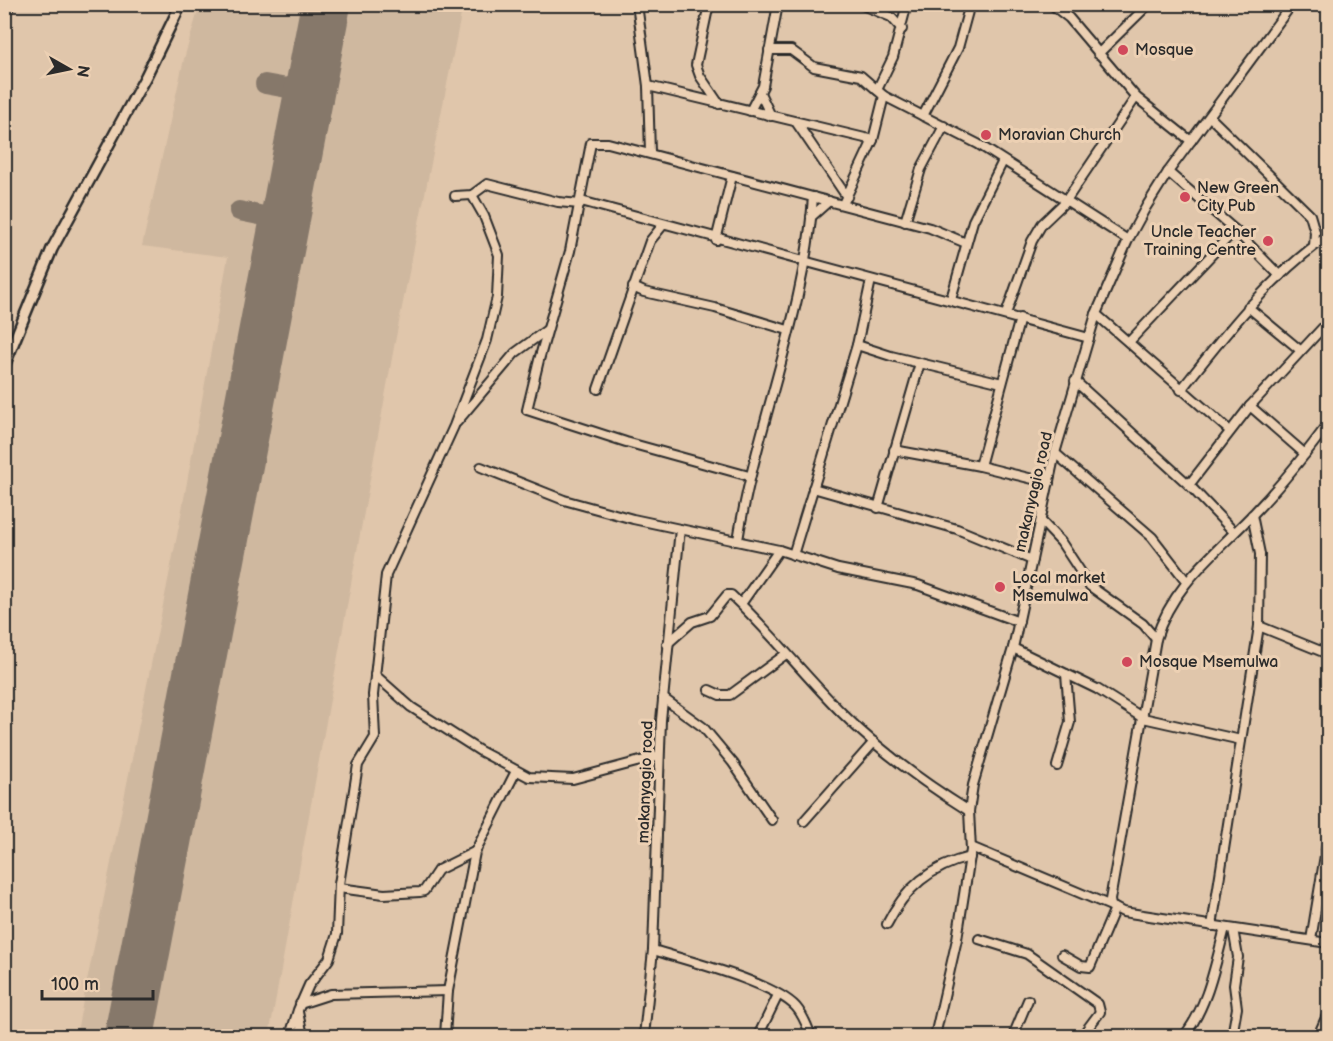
<svg xmlns="http://www.w3.org/2000/svg" width="1333" height="1041" font-family="'Balsamiq Sans',sans-serif">
	<style>
		.built { fill: #cfb89f }
		.lines { fill: none; stroke-linecap: round; stroke-linejoin: round }
		.taxiway { stroke: #86786b; stroke-width: 20 }
		.runway { stroke: #86786b; stroke-width: 50 }
		.minor-casing { stroke: #2b2b2b; stroke-width: 12 }
		.major-casing { stroke: #2b2b2b; stroke-width: 14 }
		.minor { stroke: #ecd0b3; stroke-width: 8 }
		.major { stroke: #ecd0b3; stroke-width: 9 }
		.rail { stroke: #2b2b2b; stroke-width: 2; stroke-dasharray: 9 4.5; stroke-linecap: butt }
		.poi-dot { fill: #d1495b; stroke: #ecd0b3; stroke-width: 2 }
		.labels { text-anchor: middle; dominant-baseline: central; stroke-width: 6; stroke-linejoin: round; paint-order: stroke }
		.poi-label { font-size: 16px; fill: #2b2b2b; stroke: #ecd0b3; text-anchor: start }
		.street-label { font-size: 16px; fill: #2b2b2b; stroke: #ecd0b3 }
	</style>
	<rect width="100%" height="100%" fill="#e0c6ab"/>
	<filter id="ink" filterUnits="userSpaceOnUse"><feTurbulence type="fractalNoise" baseFrequency=".0167" numOctaves="2"/><feDisplacementMap in="SourceGraphic" scale="12" xChannelSelector="R" yChannelSelector="G"/><feConvolveMatrix kernelMatrix="1 2 1 2 8 2 1 2 1" color-interpolation-filters="sRGB"/></filter>
	<g filter="url(#ink)">
		<polygon class="built" points="200,4 463,5 394,347 269,1036 76,1036 179,526 228,257 142,246 184,59"/>
		<g class="lines">
			<g class="taxiway">
				<polyline points="265,84 309,92"/>
				<polyline points="239,211 285,220"/>
			</g>
			<polyline class="runway" points="129,1036 326,4"/>
			<g class="minor-casing">
				<g id="minor">
					<polyline points="637,4 648,86 650,153"/>
					<polyline points="709,4 696,65 700,76 719,104"/>
					<polyline points="860,4 891,17 902,29"/>
					<polyline points="1051,4 1069,18 1136,97 1191,141"/>
					<polyline points="769,50 791,50 814,67 861,76 884,96 978,144 1128,240"/>
					<polyline points="1098,54 1149,4"/>
					<polyline points="648,86 873,140"/>
					<polyline points="877,90 893,57 907,4"/>
					<polyline points="760,93 771,116"/>
					<polyline points="750,111 763,86 778,4"/>
					<polyline points="923,116 958,48 970,4"/>
					<polyline points="1210,117 1310,215 1315,232 1314,246"/>
					<polyline points="796,122 847,197"/>
					<polyline points="1168,172 1235,230 1280,276"/>
					<polyline points="455,196 472,195 487,184 558,202 580,204"/>
					<polyline points="581,201 1089,338"/>
					<polyline points="843,204 873,140 884,96"/>
					<polyline points="811,217 829,201"/>
					<polyline points="905,222 921,169 944,126"/>
					<polyline points="716,240 732,176"/>
					<polyline points="633,287 644,292 715,308 788,330"/>
					<polyline points="951,299 973,221 1003,161"/>
					<polyline points="1248,307 1300,350"/>
					<polyline points="1006,314 1032,241 1042,224 1065,202 1136,97"/>
					<polyline points="1096,314 1230,431"/>
					<polyline points="1129,342 1235,230"/>
					<polyline points="857,345 891,356 1002,383"/>
					<polyline points="1075,381 1189,485 1234,532"/>
					<polyline points="598,389 650,241 663,225"/>
					<path d="M1181,390C1225,334 1269,277 1328,236"/>
					<polyline points="1250,406 1305,454"/>
					<polyline points="457,422 515,353 548,329"/>
					<path d="M1328,424C1305,455 1281,485 1254,513C1217,552 1172,585 1156,639L1110,900L1111,906L1123,912L1328,943"/>
					<polyline points="894,450 980,466 1049,483"/>
					<polyline points="1055,453 1152,537 1187,582"/>
					<polyline points="980,466 1020,318"/>
					<polyline points="481,467 564,500 633,519 779,550 838,569 918,585 1019,622"/>
					<polyline points="749,476 626,442 527,410 539,360 570,251 591,143 608,143 930,228 966,243"/>
					<polyline points="1189,485 1250,406 1328,322"/>
					<polyline points="813,488 957,529 1032,560"/>
					<polyline points="878,508 920,363"/>
					<polyline points="1042,522 1061,542 1090,586 1143,624 1156,639"/>
					<path d="M738,540C756,425 805,314 813,197"/>
					<polyline points="793,555 857,345 871,280"/>
					<polyline points="741,604 779,550"/>
					<polyline points="1259,626 1328,654"/>
					<path d="M667,644L692,622L710,616L727,595H731C770,631 804,675 842,713C879,750 924,783 969,811"/>
					<polyline points="1013,648 1097,689 1143,718 1241,740"/>
					<polyline points="375,675 411,707 480,751 529,777 573,779 659,756"/>
					<polyline points="709,690 720,695 730,695 786,654"/>
					<polyline points="663,698 703,727 733,763 772,820"/>
					<polyline points="1057,766 1070,722 1066,674"/>
					<polyline points="804,821 874,742"/>
					<polyline points="971,847 1111,906"/>
					<polyline points="339,888 384,894 420,892 424,891 438,870 476,851"/>
					<path d="M887,924C905,888 931,866 970,857"/>
					<polyline points="1212,926 1259,626 1260,554 1252,515"/>
					<polyline points="979,939 1027,954 1098,1004 1100,1012 1082,1036"/>
					<polyline points="1311,940 1328,837"/>
					<path d="M653,950C688,961 773,982 796,1007C804,1016 807,1026 811,1036"/>
					<polyline points="1062,955 1081,966 1090,967 1115,908"/>
					<polyline points="300,1004 331,994 448,991"/>
					<polyline points="298,1012 303,1036"/>
					<polyline points="290,1036 298,1010 309,985 329,959 337,934 339,884 358,765 375,737 373,695 386,575 454,426 487,340 497,297 499,255 484,216 472,195"/>
					<polyline points="445,1036 448,991 475,852 516,771"/>
					<polyline points="644,1036 653,950 661,720 680,529"/>
					<polyline points="758,1036 778,995"/>
					<polyline points="935,1036 957,939 971,850 969,811 973,785 1013,648 1055,453 1096,314 1128,240 1146,207 1168,172 1292,4"/>
					<polyline points="1013,1036 1028,1000"/>
					<path d="M1184,1036C1208,1006 1215,965 1225,928"/>
					<polyline points="1232,1036 1237,1008 1234,985 1238,957 1233,929"/>
					<polyline points="1318,1036 1328,1013"/>
				</g>
			</g>
			<g class="major-casing">
				<polyline id="major" points="4,366 52,249 146,76 181,4"/>
			</g>
			<use href="#minor" class="minor"/>
			<use href="#major" class="major"/>
			<polyline class="rail" points="4,27 16,4"/>
		</g>
	</g>
	<g class="poi-dot">
		<circle cx="1123" cy="50" r="6"/>
		<circle cx="986" cy="135" r="6"/>
		<circle cx="1185" cy="197" r="6"/>
		<circle cx="1268" cy="241" r="6"/>
		<circle cx="1000" cy="587" r="6"/>
		<circle cx="1127" cy="662" r="6"/>
	</g>
	<g class="labels">
		<g class="poi-label">
			<text x="1135" y="50">Mosque</text>
			<text x="998" y="135">Moravian Church</text>
			<text x="1197" y="188">New Green<tspan x="1197" dy="18">City Pub</tspan></text>
			<text x="1256" y="232" text-anchor="end">Uncle Teacher<tspan x="1256" dy="18">Training Centre</tspan></text>
			<text x="1012" y="578">Local market<tspan x="1012" dy="18">Msemulwa</tspan></text>
			<text x="1139" y="662">Mosque Msemulwa</text>
		</g>
		<g class="street-label">
			<text transform="translate(1034 492) rotate(-77)">makanyagio road</text>
			<text transform="translate(646 782) rotate(-88)">makanyagio road</text>
		</g>
	</g>
	<rect width="1333" height="1041" fill="none" stroke="#ecd0b3" stroke-width="24"/>
	<rect x="12" y="12" width="1309" height="1017" fill="none" stroke="#2b2b2b" stroke-width="2" filter="url(#ink)"/>
	<g transform="translate(69 69) rotate(99)" stroke="#ecd0b3" stroke-width="4.5" paint-order="stroke">
	<path d="M0-4.5L10 22L0 15L-10 22Z" fill="#2b2b2b"/>
	<text y="-9" font-size="16" font-weight="bold" text-anchor="middle" fill="#2b2b2b">N</text>
	</g>
	<path d="M42 990v9h111v-9" fill="none" stroke="#2b2b2b" stroke-width="3"/>
	<text x="51" y="990" font-size="18" fill="#2b2b2b" stroke="#ecd0b3" stroke-width="4.5" paint-order="stroke">100 m</text>
</svg>
